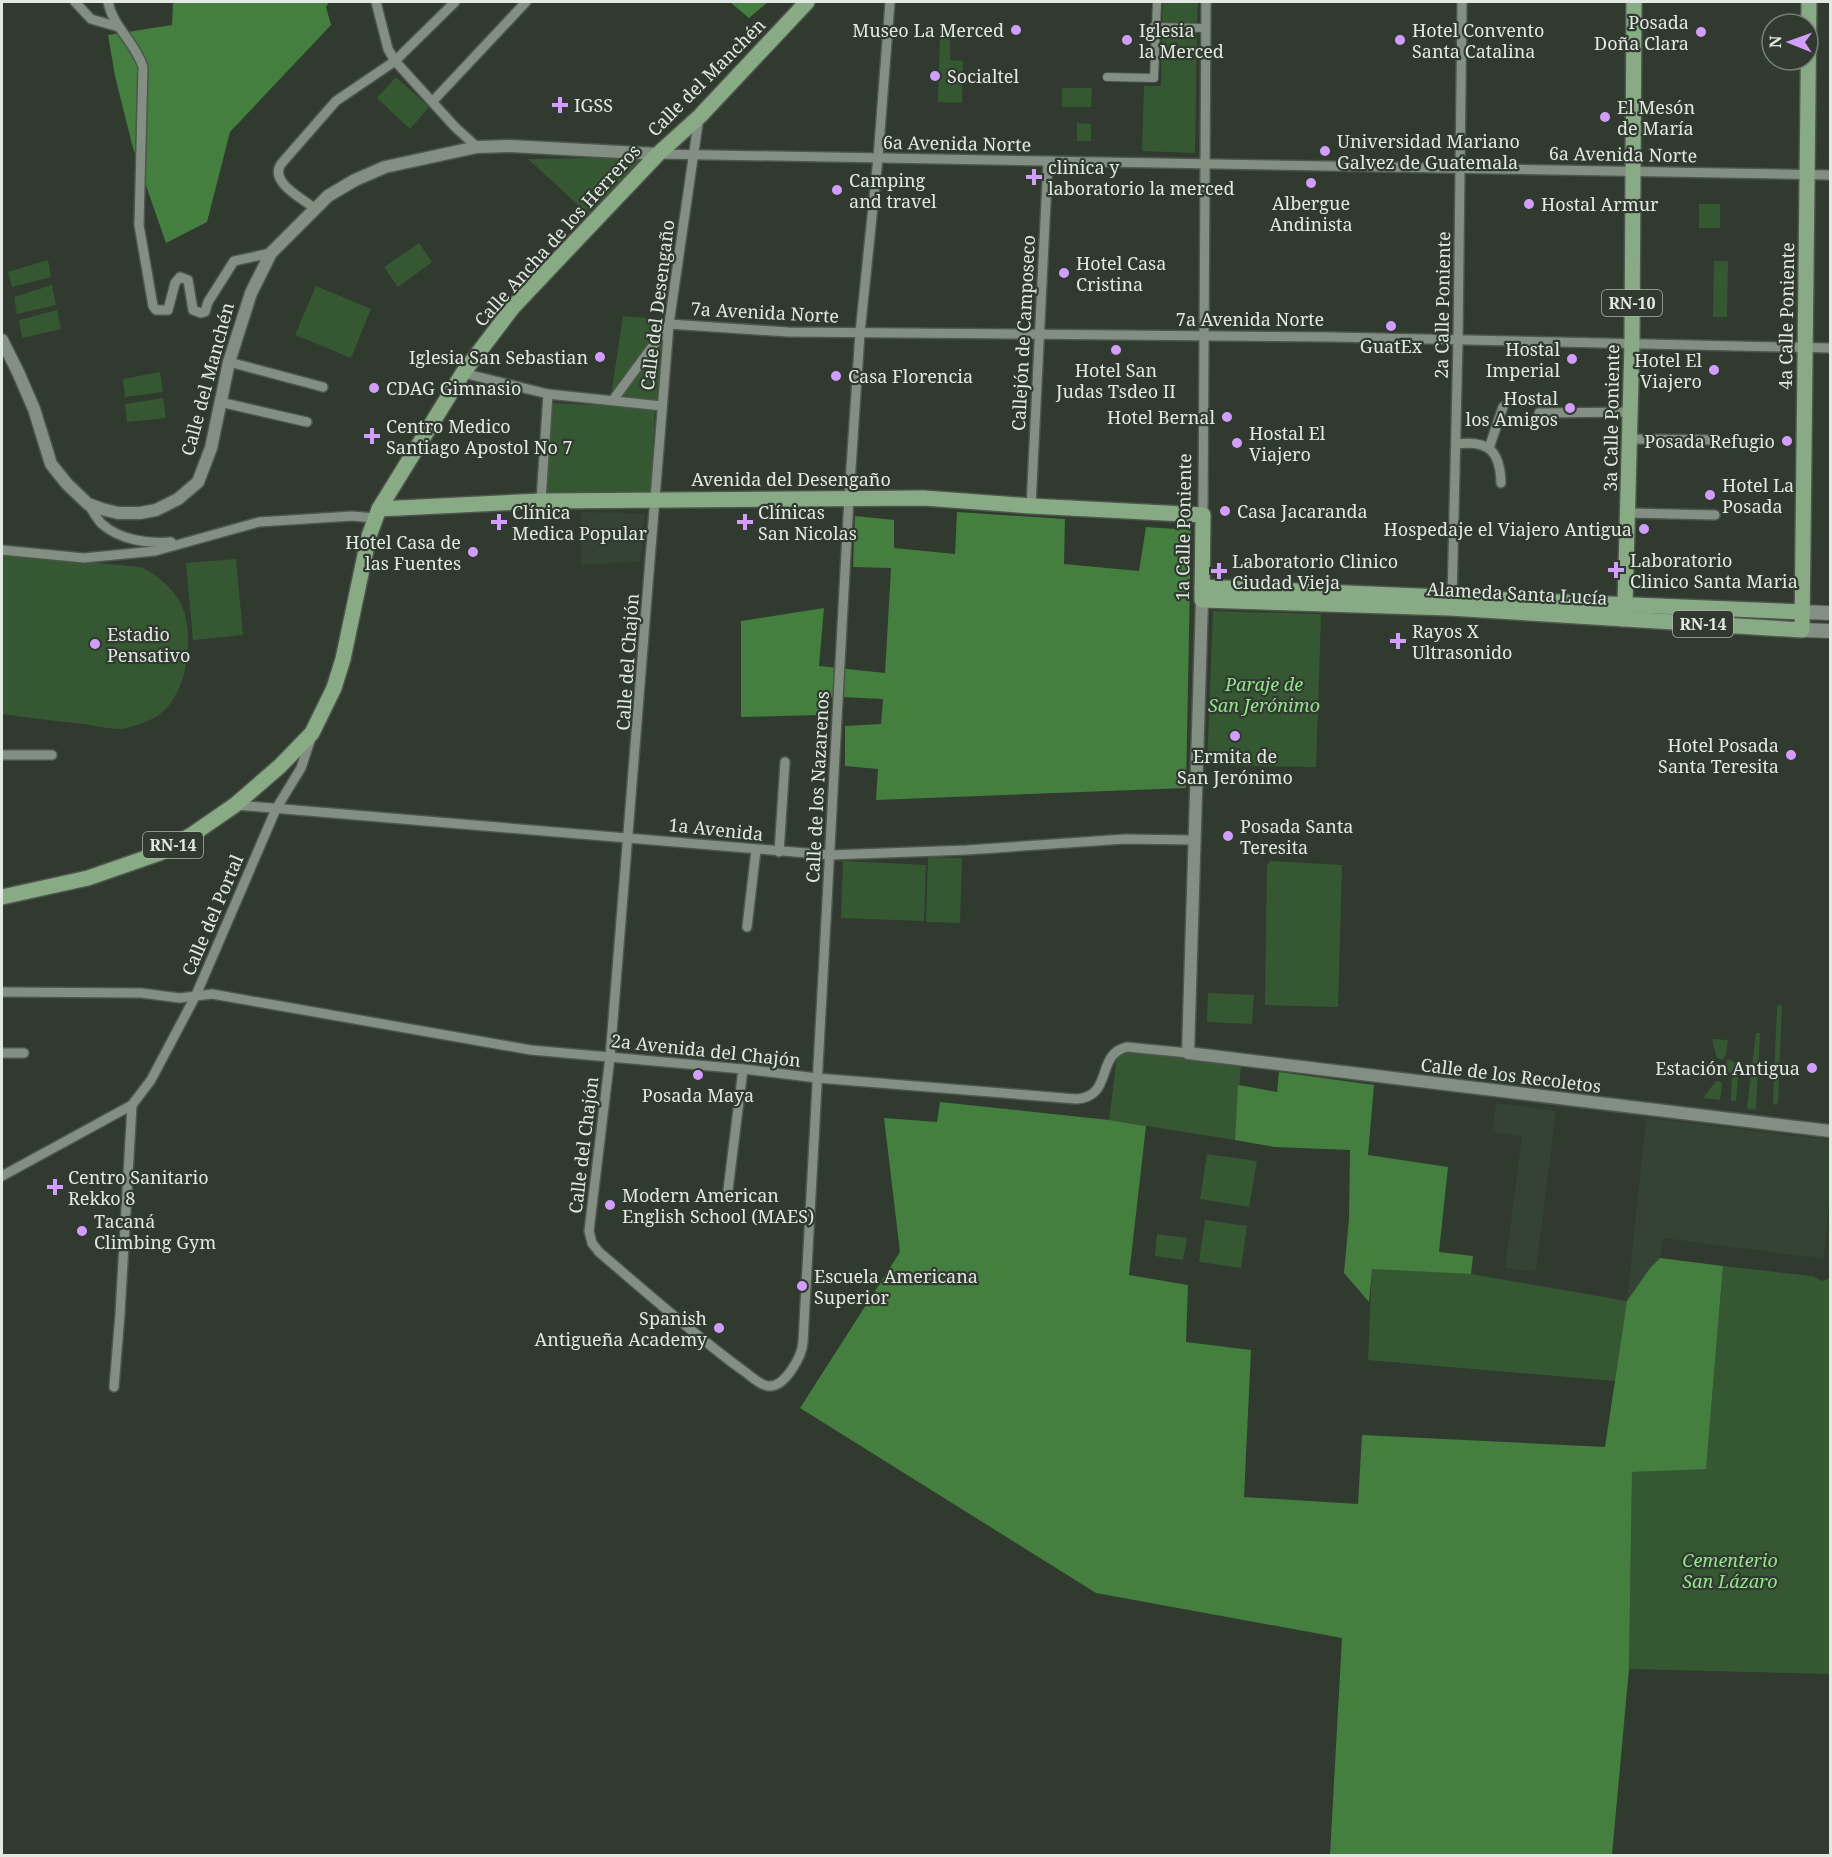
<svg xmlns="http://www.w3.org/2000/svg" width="1832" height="1857" font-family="'Noto Serif',serif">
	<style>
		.built { fill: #344333 }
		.green { fill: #355832 }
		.forest { fill: #447f3f }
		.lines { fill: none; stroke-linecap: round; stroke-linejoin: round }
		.pedestrian-casing { stroke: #4d554c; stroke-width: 10 }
		.minor-casing { stroke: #4d554c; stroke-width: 12 }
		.tertiary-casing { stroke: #4d554c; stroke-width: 15 }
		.secondary-casing { stroke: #4d554c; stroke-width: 16 }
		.primary-casing { stroke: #4d554c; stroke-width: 18 }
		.pedestrian { stroke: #838f82; stroke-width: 8 }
		.minor { stroke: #838f82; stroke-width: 9 }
		.tertiary { stroke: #838f82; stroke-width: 12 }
		.secondary { stroke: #838f82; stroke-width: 14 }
		.primary { stroke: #88aa85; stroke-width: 15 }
		.poi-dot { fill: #d29dfd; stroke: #303a2f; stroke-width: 2 }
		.labels { text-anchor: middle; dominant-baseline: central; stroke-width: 4.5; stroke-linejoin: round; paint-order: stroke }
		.shield { fill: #303a2f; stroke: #adb4ac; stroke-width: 1.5 }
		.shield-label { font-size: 16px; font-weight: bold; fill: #e2e9e2 }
		.poi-label { font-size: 18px; fill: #e2e9e2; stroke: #303a2f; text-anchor: start }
		.street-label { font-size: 18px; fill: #e2e9e2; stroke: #303a2f }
		.park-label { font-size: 18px; font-style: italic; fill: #93e48b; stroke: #303a2f }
	</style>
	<rect width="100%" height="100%" fill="#303a2f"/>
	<g class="built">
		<polygon points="581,512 645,514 640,562 581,565"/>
		<polygon points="1496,1103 1556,1111 1536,1272 1505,1268 1522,1136 1492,1132"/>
		<polygon points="1646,1118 1830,1140 1830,1189 1824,1259 1663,1238 1660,1258 1650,1268 1627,1301"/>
	</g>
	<g class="green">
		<polygon points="1163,2 1198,2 1197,24 1162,23"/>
		<polygon points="1165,31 1197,31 1195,153 1142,151 1144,86 1161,86 1162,34"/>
		<polygon points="940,37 950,37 950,60 963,61 962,103 938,102"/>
		<polygon points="396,77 429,107 410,129 377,98"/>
		<polygon points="1062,88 1092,88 1091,107 1062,107"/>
		<polygon points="1077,123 1091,124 1091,141 1077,141"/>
		<polygon points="650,157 589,215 528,159"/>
		<rect x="1699" y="204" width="21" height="24"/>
		<polygon points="419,243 432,262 398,287 384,267"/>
		<polygon points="48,260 51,277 12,287 8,272"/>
		<polygon points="1714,261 1728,261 1727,317 1713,317"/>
		<polygon points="52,285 56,305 17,314 14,297"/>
		<polygon points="316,286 371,309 351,358 295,335"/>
		<polygon points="57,310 61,329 22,338 19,320"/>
		<polygon points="623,316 670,320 611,396"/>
		<polygon points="665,334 657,402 619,398"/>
		<polygon points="160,372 163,392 125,397 123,379"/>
		<polygon points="163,398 166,418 127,422 125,404"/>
		<polygon points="552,403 655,408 651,495 546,497"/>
		<path d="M2,554L140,567C155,573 173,588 181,604C197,637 187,708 147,721C140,724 129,728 121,729C109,729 96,726 84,724C57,721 29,718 2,714Z"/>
		<polygon points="236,559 243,635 193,640 186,563"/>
		<polygon points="1213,611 1321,614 1316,767 1207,765"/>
		<polygon points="928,857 962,858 960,923 926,922"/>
		<polygon points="843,861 926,865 924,921 841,918"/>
		<polygon points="1270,861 1342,865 1338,1007 1265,1005 1267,865"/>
		<polygon points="1208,993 1254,995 1252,1024 1207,1022"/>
		<polygon points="1779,1004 1782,1006 1778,1103 1775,1105 1773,1103 1777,1007"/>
		<polygon points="1756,1033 1760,1033 1756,1108 1754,1110 1748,1109 1747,1107"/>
		<polygon points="1712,1039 1728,1040 1726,1055 1723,1059 1719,1059 1716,1056"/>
		<polygon points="1126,1051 1241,1065 1235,1140 1109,1120 1117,1056"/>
		<polygon points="1729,1059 1739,1065 1736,1101 1731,1101 1732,1074 1726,1071 1727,1060"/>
		<polygon points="1716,1081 1719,1081 1722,1084 1720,1100 1703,1098"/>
		<polygon points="1207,1154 1257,1161 1249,1207 1200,1199"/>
		<polygon points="1205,1220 1247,1226 1241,1268 1199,1262"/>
		<polygon points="1157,1234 1187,1238 1183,1260 1155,1256"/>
		<polygon points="1723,1266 1812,1276 1822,1281 1830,1278 1830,1674 1629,1669 1632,1472 1706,1468"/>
		<polygon points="1372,1268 1471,1274 1627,1301 1615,1381 1368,1360"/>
	</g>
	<g class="forest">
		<polygon points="173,2 329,2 326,7 331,25 230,132 207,222 166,243 133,148 115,76 108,35 172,25"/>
		<polygon points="730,2 768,2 749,18"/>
		<polygon points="957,512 1065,519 1064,564 1139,571 1146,527 1191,530 1186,788 876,800 878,769 845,766 845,726 881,724 883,699 822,696 821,715 741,717 741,621 824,608 819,666 885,673 891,568 853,567 855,516 894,520 894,548 955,554"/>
		<polygon points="1279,1072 1374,1085 1368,1155 1448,1167 1439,1252 1473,1256 1471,1274 1372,1269 1369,1302 1344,1273 1349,1219 1350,1150 1275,1147 1235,1140 1238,1085 1277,1092"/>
		<polygon points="940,1102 1109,1120 1146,1126 1129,1275 1188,1285 1186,1342 1251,1350 1244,1497 1358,1504 1362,1435 1605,1447 1627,1301 1650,1268 1660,1258 1723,1266 1706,1469 1632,1472 1629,1669 1612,1855 1330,1855 1342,1638 1096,1593 800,1408 900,1252 884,1118 937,1122"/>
	</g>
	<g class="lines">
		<g class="pedestrian-casing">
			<g id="pedestrian">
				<polyline points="1153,27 1206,28"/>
				<polyline points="1107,77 1154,78 1157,2"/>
			</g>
		</g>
		<g class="minor-casing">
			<g id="minor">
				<polyline points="75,2 91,19 119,27"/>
				<path d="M108,2C113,27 135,42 143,67L139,225L153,306L156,310H168L175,283L180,277L188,280L193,310L201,313L205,312L208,302L234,261L271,253"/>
				<polyline points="376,2 388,49 395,61 455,127 477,147"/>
				<polyline points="433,101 526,2"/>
				<path d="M699,117L669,324L610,1057L589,1231L592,1243L599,1252C646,1292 692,1333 741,1369C749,1374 759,1385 768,1386C785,1388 802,1356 803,1342L849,498L860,333L878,158L890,2"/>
				<polyline points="658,154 1830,175"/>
				<path d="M314,208C302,198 269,182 281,164L336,101L395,61L455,2"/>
				<polyline points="229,362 323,387"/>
				<polyline points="463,373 548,394 662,406"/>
				<polyline points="613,400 669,324 788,332 1333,337 1830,348"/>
				<polyline points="220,402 307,422"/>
				<polyline points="1539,413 1630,412"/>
				<polyline points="1630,439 1716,440"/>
				<path d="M1456,444C1488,440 1500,450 1501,483"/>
				<polyline points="1489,448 1503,407"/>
				<polyline points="541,501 548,394"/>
				<path d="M88,504C93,511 97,519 102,524C120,540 148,544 171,542"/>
				<polyline points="1031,506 1048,161"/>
				<polyline points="1628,513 1715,515"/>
				<polyline points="1203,515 1206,2"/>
				<polyline points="2,550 84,558 155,551 259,522 352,516 375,518"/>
				<polyline points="1452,600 1458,340 1462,2"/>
				<polyline points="2,755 52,755"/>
				<polyline points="235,805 830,855 967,850 1125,839 1195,840"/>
				<polyline points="779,852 785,762"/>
				<polyline points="747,927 756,850"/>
				<path d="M2,992L141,993L180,998L212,994L531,1050L743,1069L817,1078L1076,1099C1114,1097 1095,1054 1127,1047L1188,1053"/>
				<polyline points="2,1053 24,1053"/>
				<polyline points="2,1176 132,1105 151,1080 196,995 276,809 301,768 311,738"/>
				<polyline points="728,1190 743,1069"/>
				<polyline points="114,1387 120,1314 132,1105"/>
			</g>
		</g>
		<g class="tertiary-casing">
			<g id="tertiary">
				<polyline points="2,340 18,372 34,409 51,464 67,484 88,504 102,509 118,513 140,513 156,510 178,499 198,482 211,448 229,362 251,293 271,253 328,196 355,180 385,167 477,147 510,146 658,154"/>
				<polyline points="1202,600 1188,1053 1830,1131"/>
			</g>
		</g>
		<g class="secondary-casing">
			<g id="secondary">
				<polyline points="1803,612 1830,613"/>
				<polyline points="1802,630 1830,631"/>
			</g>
		</g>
		<g class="primary-casing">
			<g id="primary">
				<polyline points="379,509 541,501 924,498 1031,506 1203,515 1202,600 1449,608 1802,630 1809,2"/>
				<polyline points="1202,587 1803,612"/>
				<polyline points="1622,619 1625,605 1632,342 1634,2"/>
				<polyline points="2,897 88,878 160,853 193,834 235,805 280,766 312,733 334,688 343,659 369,536 379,509 463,373 513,307 658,154 700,116 807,2"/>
			</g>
		</g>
		<use href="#pedestrian" class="pedestrian"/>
		<use href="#minor" class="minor"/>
		<use href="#tertiary" class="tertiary"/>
		<use href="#secondary" class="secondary"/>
		<use href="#primary" class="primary"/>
	</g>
	<g class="poi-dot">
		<circle cx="1016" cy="30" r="6"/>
		<circle cx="1701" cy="32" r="6"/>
		<circle cx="1127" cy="40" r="6"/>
		<circle cx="1400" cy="40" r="6"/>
		<circle cx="935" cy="76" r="6"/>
		<path d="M557 96h6v6h6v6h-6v6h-6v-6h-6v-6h6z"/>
		<circle cx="1605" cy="117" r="6"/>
		<circle cx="1325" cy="151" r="6"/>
		<path d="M1031 168h6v6h6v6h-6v6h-6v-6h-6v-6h6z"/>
		<circle cx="1311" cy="183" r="6"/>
		<circle cx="837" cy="190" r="6"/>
		<circle cx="1529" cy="204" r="6"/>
		<circle cx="1064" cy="273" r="6"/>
		<circle cx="1391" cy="326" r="6"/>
		<circle cx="1116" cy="350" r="6"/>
		<circle cx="600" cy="357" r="6"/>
		<circle cx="1572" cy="359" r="6"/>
		<circle cx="1714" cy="370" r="6"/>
		<circle cx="836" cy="376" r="6"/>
		<circle cx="374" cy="388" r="6"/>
		<circle cx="1570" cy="408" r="6"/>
		<circle cx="1227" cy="417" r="6"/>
		<path d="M369 427h6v6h6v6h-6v6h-6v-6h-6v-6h6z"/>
		<circle cx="1787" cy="441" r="6"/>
		<circle cx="1237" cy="443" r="6"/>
		<circle cx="1710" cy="495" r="6"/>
		<circle cx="1225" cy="511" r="6"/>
		<path d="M496 513h6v6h6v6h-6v6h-6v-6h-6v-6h6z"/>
		<path d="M742 513h6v6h6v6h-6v6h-6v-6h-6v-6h6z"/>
		<circle cx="1644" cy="529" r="6"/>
		<circle cx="473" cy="552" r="6"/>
		<path d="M1613 561h6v6h6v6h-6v6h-6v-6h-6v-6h6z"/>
		<path d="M1216 562h6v6h6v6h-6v6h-6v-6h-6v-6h6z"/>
		<path d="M1395 632h6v6h6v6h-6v6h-6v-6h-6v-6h6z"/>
		<circle cx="95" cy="644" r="6"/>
		<circle cx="1235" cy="736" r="6"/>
		<circle cx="1791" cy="755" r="6"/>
		<circle cx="1228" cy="836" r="6"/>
		<circle cx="1812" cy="1068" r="6"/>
		<circle cx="698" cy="1075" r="6"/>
		<path d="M52 1178h6v6h6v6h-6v6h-6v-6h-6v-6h6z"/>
		<circle cx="610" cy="1205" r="6"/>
		<circle cx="82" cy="1231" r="6"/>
		<circle cx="802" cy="1286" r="6"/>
		<circle cx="719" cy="1328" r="6"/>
	</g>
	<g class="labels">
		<g class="shield">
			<rect x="1602" y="290" width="60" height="26" rx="4.5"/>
			<rect x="1673" y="611" width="60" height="26" rx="4.5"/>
			<rect x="143" y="832" width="60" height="26" rx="4.5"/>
		</g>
		<g class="shield-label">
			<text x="1632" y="303">RN-10</text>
			<text x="1703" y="624">RN-14</text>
			<text x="173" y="845">RN-14</text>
		</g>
		<g class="poi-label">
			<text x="1689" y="22" text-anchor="end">Posada<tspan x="1689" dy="21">Doña Clara</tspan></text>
			<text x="1004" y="30" text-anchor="end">Museo La Merced</text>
			<text x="1139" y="30">Iglesia<tspan x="1139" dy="21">la Merced</tspan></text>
			<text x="1412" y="30">Hotel Convento<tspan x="1412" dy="21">Santa Catalina</tspan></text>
			<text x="947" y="76">Socialtel</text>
			<text x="574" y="105">IGSS</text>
			<text x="1617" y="107">El Mesón<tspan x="1617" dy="21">de María</tspan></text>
			<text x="1337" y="141">Universidad Mariano<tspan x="1337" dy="21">Galvez de Guatemala</tspan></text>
			<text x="1048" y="167">clinica y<tspan x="1048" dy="21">laboratorio la merced</tspan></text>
			<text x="849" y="180">Camping<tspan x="849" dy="21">and travel</tspan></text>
			<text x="1311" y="203" text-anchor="middle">Albergue<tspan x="1311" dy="21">Andinista</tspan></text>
			<text x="1541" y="204">Hostal Armur</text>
			<text x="1076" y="263">Hotel Casa<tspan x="1076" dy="21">Cristina</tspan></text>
			<text x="1391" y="346" text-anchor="middle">GuatEx</text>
			<text x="1560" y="349" text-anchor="end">Hostal<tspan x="1560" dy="21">Imperial</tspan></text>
			<text x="588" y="357" text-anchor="end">Iglesia San Sebastian</text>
			<text x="1702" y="360" text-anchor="end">Hotel El<tspan x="1702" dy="21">Viajero</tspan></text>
			<text x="1116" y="370" text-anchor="middle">Hotel San<tspan x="1116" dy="21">Judas Tsdeo II</tspan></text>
			<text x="848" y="376">Casa Florencia</text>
			<text x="386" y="388">CDAG Gimnasio</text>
			<text x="1558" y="398" text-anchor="end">Hostal<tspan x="1558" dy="21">los Amigos</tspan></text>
			<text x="1215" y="417" text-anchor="end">Hotel Bernal</text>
			<text x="386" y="426">Centro Medico<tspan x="386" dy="21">Santiago Apostol No 7</tspan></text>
			<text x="1249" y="433">Hostal El<tspan x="1249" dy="21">Viajero</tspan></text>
			<text x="1775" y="441" text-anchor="end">Posada Refugio</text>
			<text x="1722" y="485">Hotel La<tspan x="1722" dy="21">Posada</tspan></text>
			<text x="1237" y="511">Casa Jacaranda</text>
			<text x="512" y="512">Clínica<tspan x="512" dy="21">Medica Popular</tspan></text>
			<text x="758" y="512">Clínicas<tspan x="758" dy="21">San Nicolas</tspan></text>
			<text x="1632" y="529" text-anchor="end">Hospedaje el Viajero Antigua</text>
			<text x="461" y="542" text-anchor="end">Hotel Casa de<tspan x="461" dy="21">las Fuentes</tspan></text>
			<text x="1630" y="560">Laboratorio<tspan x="1630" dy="21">Clinico Santa Maria</tspan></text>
			<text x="1232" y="561">Laboratorio Clinico<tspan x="1232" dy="21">Ciudad Vieja</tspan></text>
			<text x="1412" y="631">Rayos X<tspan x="1412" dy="21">Ultrasonido</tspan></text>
			<text x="107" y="634">Estadio<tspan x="107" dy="21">Pensativo</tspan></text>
			<text x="1779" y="745" text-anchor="end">Hotel Posada<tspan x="1779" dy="21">Santa Teresita</tspan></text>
			<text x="1235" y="756" text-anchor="middle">Ermita de<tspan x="1235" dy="21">San Jerónimo</tspan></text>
			<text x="1240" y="826">Posada Santa<tspan x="1240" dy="21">Teresita</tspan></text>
			<text x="1800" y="1068" text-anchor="end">Estación Antigua</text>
			<text x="698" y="1095" text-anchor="middle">Posada Maya</text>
			<text x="68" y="1177">Centro Sanitario<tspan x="68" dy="21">Rekko 8</tspan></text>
			<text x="622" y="1195">Modern American<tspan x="622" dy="21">English School (MAES)</tspan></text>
			<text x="94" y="1221">Tacaná<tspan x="94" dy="21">Climbing Gym</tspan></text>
			<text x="814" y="1276">Escuela Americana<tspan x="814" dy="21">Superior</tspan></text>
			<text x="707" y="1318" text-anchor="end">Spanish<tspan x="707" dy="21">Antigueña Academy</tspan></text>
		</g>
		<g class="street-label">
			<text transform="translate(706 77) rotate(-45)">Calle del Manchén</text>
			<text transform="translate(957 143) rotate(1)">6a Avenida Norte</text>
			<text transform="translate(1623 154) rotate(1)">6a Avenida Norte</text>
			<text transform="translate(557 235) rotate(-48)">Calle Ancha de los Herreros</text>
			<text transform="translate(657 305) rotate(-83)">Calle del Desengaño</text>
			<text transform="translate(1442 305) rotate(-89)">2a Calle Poniente</text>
			<text transform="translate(765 312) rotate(3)">7a Avenida Norte</text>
			<text transform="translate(1786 316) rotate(-89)">4a Calle Poniente</text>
			<text x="1250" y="319">7a Avenida Norte</text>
			<text transform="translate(1023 333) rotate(-87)">Callejón de Camposeco</text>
			<text transform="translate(207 379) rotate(-75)">Calle del Manchén</text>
			<text transform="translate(1611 418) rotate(-89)">3a Calle Poniente</text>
			<text x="791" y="479">Avenida del Desengaño</text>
			<text transform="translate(1183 527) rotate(-89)">1a Calle Poniente</text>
			<text transform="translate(1517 593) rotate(3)">Alameda Santa Lucía</text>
			<text transform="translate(627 662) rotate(-86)">Calle del Chajón</text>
			<text transform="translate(817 787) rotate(-87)">Calle de los Nazarenos</text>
			<text transform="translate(716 829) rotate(6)">1a Avenida</text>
			<text transform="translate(212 915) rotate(-67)">Calle del Portal</text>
			<text transform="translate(706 1050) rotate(6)">2a Avenida del Chajón</text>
			<text transform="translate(1511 1075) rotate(7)">Calle de los Recoletos</text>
			<text transform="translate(583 1145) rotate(-83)">Calle del Chajón</text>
		</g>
		<g class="park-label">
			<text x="1264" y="684">Paraje de<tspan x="1264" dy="21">San Jerónimo</tspan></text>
			<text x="1730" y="1560">Cementerio<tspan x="1730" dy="21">San Lázaro</tspan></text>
		</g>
	</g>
	<rect width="1832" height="1857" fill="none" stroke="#e2e9e2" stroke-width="6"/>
	<g transform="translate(1790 42) rotate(271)"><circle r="28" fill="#303a2f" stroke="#778077" stroke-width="1.5"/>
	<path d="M0-4.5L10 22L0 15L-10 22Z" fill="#d29dfd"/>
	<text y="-9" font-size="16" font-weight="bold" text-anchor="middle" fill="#e2e9e2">N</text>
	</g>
</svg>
